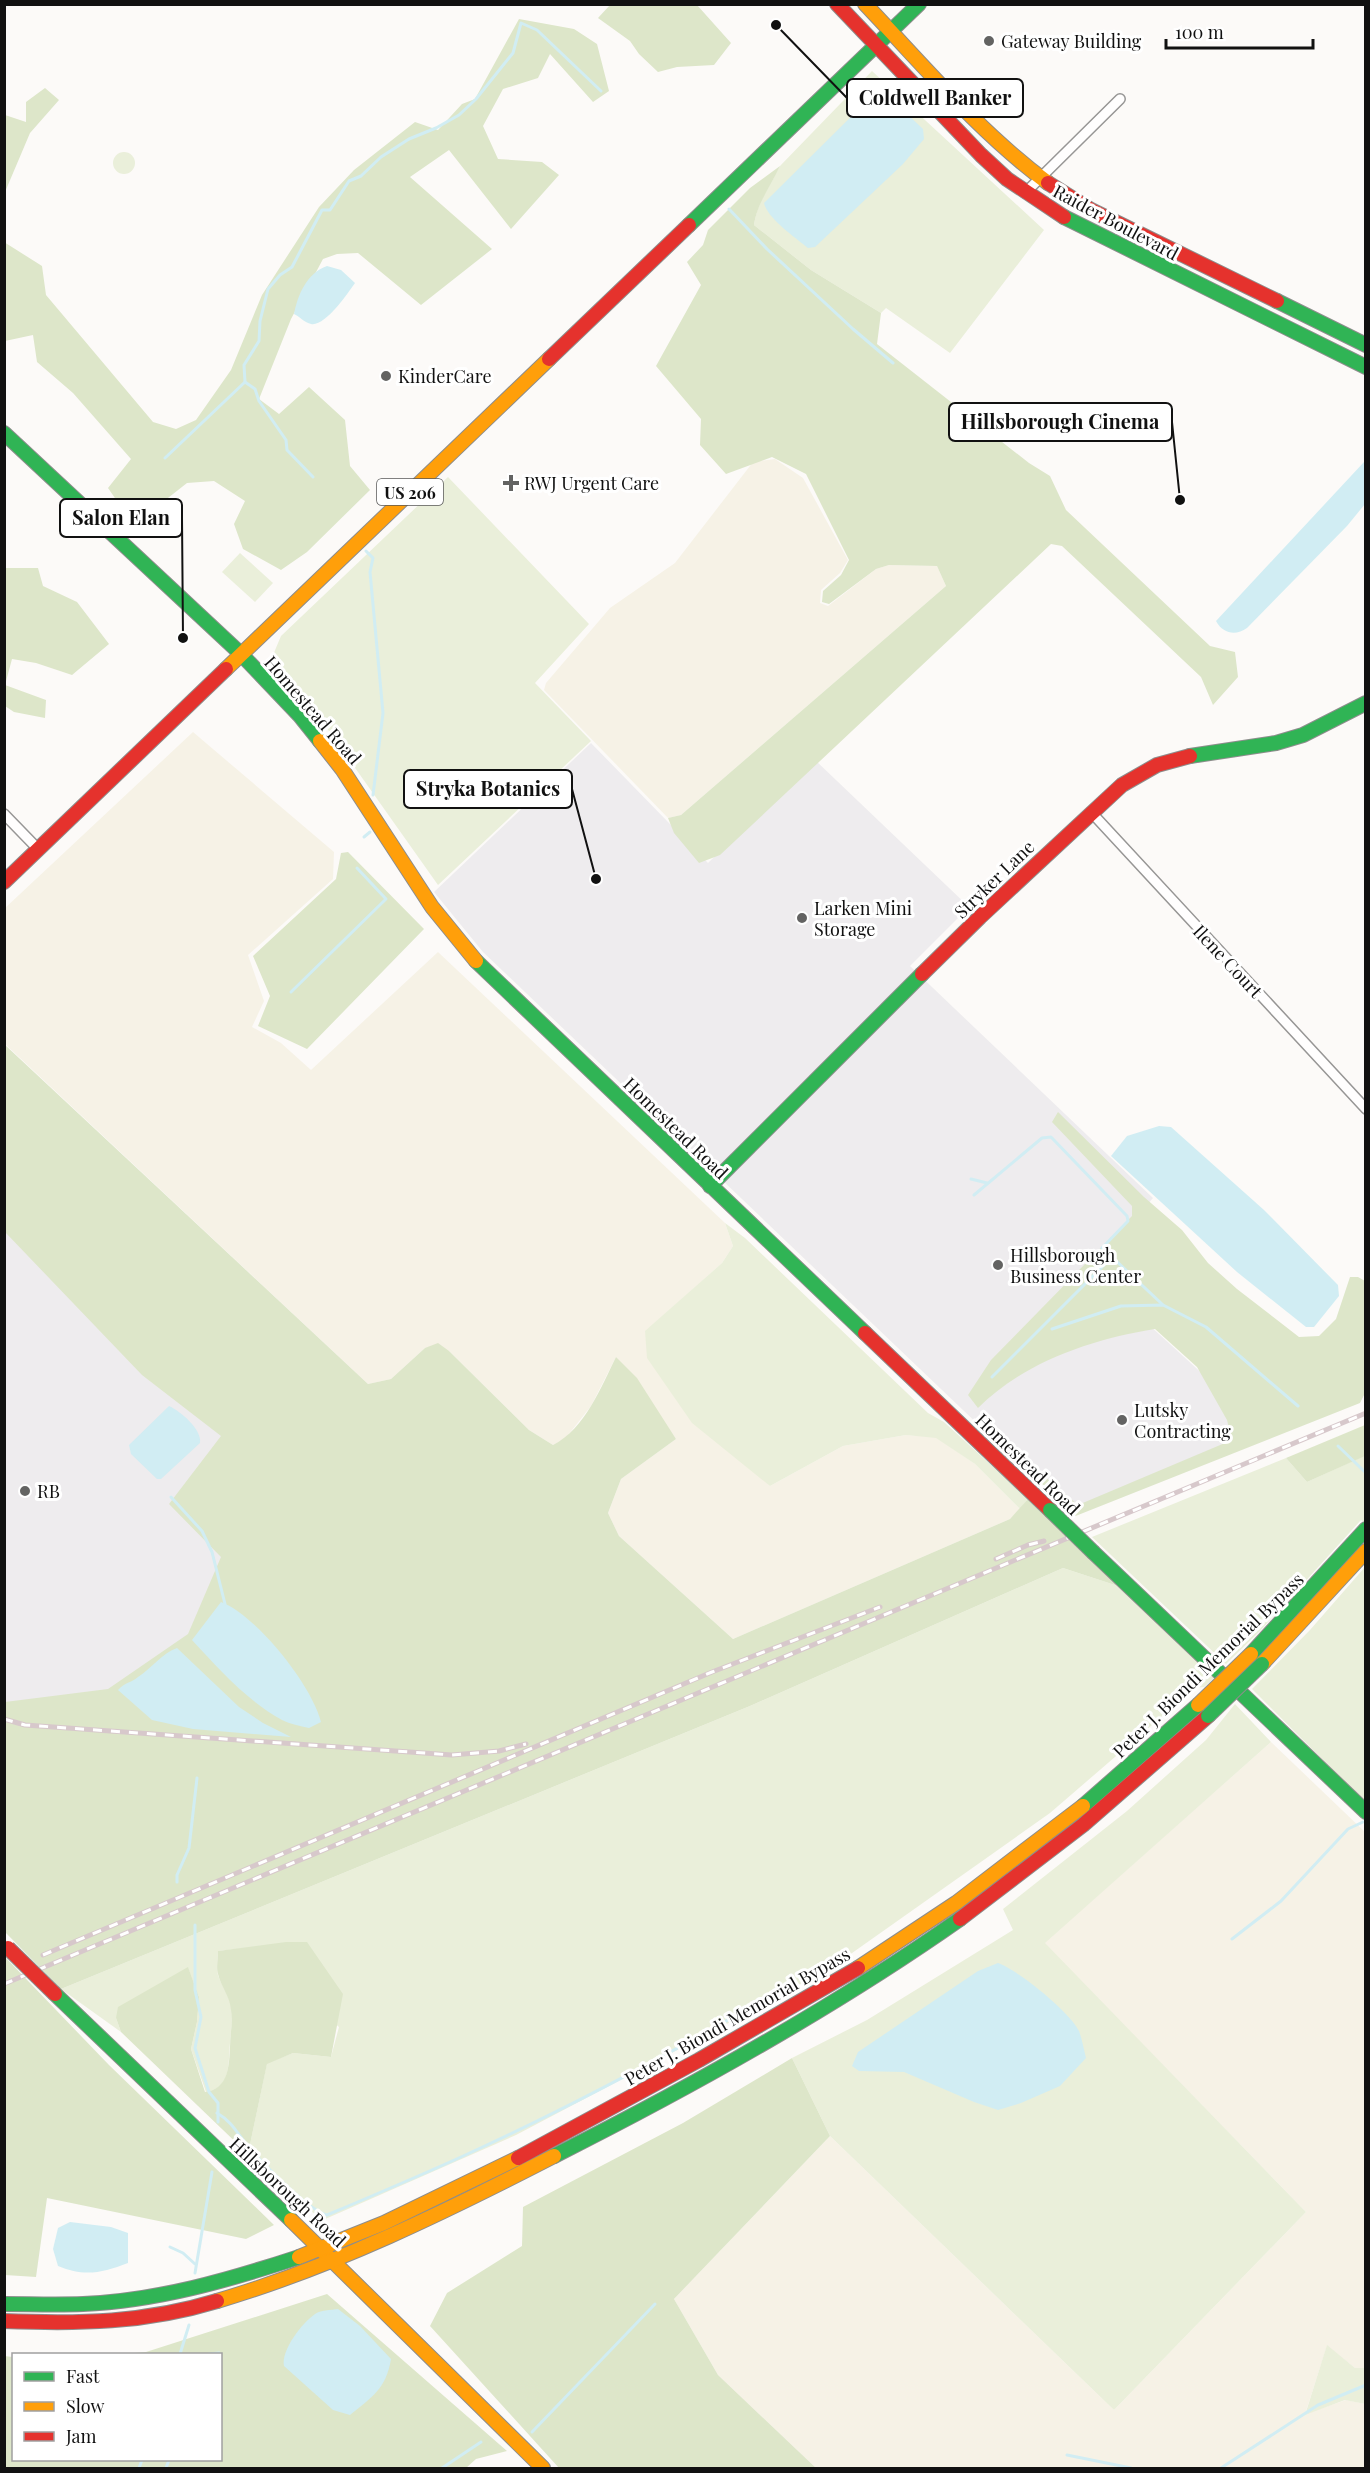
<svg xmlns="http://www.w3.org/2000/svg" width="1370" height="2473" font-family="'Playfair Display',serif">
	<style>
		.industrial { fill: #eeecee }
		.farmland { fill: #f6f2e6 }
		.green { fill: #eaefda }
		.forest { fill: #dde6c9 }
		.water { fill: #d1edf3 }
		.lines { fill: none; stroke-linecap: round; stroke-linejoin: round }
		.stream { stroke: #d1edf3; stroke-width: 3 }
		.street-casing { stroke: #979695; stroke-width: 12 }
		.fast-casing { stroke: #8d8d8c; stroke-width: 16 }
		.slow-casing { stroke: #8d8d8c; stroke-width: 16 }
		.jam-casing { stroke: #8d8d8c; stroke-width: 16 }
		.street { stroke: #fffefe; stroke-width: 9 }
		.fast { stroke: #30b455; stroke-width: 14 }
		.slow { stroke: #ff9f0a; stroke-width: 14 }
		.jam { stroke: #e5322d; stroke-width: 14 }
		.rail-casing { stroke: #d7c8cb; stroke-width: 5 }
		.rail { stroke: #fff; stroke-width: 3; stroke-dasharray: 9; stroke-linecap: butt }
		.fast-bridge-casing { stroke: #8d8d8c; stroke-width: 16; stroke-linecap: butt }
		.slow-bridge-casing { stroke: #8d8d8c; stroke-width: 16; stroke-linecap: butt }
		.jam-bridge-casing { stroke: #8d8d8c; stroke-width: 16; stroke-linecap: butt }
		.fast-bridge { stroke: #30b455; stroke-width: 14 }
		.slow-bridge { stroke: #ff9f0a; stroke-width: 14 }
		.jam-bridge { stroke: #e5322d; stroke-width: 14 }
		.poi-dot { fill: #636362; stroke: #fff; stroke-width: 2 }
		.labels { text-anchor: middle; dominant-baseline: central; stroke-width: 6; stroke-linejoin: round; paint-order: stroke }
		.shield { fill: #fff; stroke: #585858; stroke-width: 1.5 }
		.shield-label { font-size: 16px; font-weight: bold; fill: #111 }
		.poi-label { font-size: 18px; fill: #111; stroke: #fff; text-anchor: start }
		.street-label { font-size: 18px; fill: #111; stroke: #fff }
		.leader { fill: none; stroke: #111; stroke-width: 2 }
		.callout-dot { fill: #111; stroke: #fff; stroke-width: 2 }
		.callout { fill: #fff; stroke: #111; stroke-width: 2 }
		.callout-label { font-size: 20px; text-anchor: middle; font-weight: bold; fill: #111 }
	</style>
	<rect width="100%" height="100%" fill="#fcfaf8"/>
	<g class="industrial">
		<polygon points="591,743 708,863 814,759 969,907 910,966 1153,1198 1089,1270 1266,1432 1072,1514 483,952 434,892"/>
		<polygon points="4,1212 232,1442 246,1579 121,1706 5,1717"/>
	</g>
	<g class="farmland">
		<polygon points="775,459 803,478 848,560 840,573 821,590 820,603 828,606 876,569 889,565 937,566 946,586 681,815 668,818 544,690 546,683 610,608 675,563 753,462"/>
		<polygon points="193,732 334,852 333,879 248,955 264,1001 252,1027 281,1043 311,1070 438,952 725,1223 733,1246 722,1263 645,1332 770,1486 843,1446 906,1435 936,1437 975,1464 1020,1509 1010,1519 733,1639 619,1536 608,1513 621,1479 676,1439 616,1357 591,1406 565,1439 553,1445 529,1430 449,1351 425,1348 391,1379 368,1384 5,1044 4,909"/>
		<polygon points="1271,1742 1365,1832 1365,2368 1355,2368 1327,2346 1305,2414 1346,2400 1365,2404 1365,2468 816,2468 718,2375 674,2299 830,2136 1114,2410 1306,2212 1044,1943"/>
	</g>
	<g class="green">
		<path d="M872,71L1044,230L950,353L886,308L881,313L811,270L754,225C757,202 770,187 780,166Z"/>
		<circle cx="124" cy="163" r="11"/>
		<polygon points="448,477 589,624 535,683 591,741 438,885 324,724 296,692 273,655 281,636"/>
		<polygon points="240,553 273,583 255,602 222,572"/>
		<polygon points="725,1223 745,1238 928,1413 944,1422 1028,1499 1020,1509 975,1464 936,1438 906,1435 843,1446 770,1486 692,1423 647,1358 645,1331 722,1263 733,1246"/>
		<polygon points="1364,1456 1365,1522 1361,1520 1260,1631 1226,1664 1092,1537 1286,1458 1307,1482"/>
		<polygon points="1365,1567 1365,1802 1252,1689 1310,1630"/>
		<path d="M1063,1568L1118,1586L1215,1677L1204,1687L1195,1688L1050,1813L845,1958L778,1997L516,2135L323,2220L303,2205L248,2154L267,2063L293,2053L331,2057L339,2027L247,1948L218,1951C218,1958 216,1968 218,1975C221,1985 228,1994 231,2005C233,2017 231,2030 230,2043C228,2062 232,2088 206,2092L191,2049L197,2022L199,1997L188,1968L116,2018L121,2032L61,1989L750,1706Z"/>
		<polygon points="1235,1704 1271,1742 1045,1943 1306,2212 1114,2410 830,2136 792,2058 867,2020 1013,1930 1003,1909 1127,1811 1206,1740"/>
		<polygon points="1327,2345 1355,2368 1365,2368 1365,2404 1345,2400 1305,2415"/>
	</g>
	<g class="forest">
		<polygon points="610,5 697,5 731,43 714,65 677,67 658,72 639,54 630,41 598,18"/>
		<polygon points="519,19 574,29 597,44 609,91 593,102 550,54 538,78 503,89 483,126 498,159 542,162 559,175 511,229 449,150 410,177 492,249 421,305 358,253 337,254 323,259 291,319 259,399 279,414 309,387 345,420 350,466 370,490 307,552 281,570 243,549 234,524 245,501 214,481 187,483 140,520 126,514 108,488 131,459 73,393 37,362 33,335 5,341 4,242 42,266 46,295 153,422 176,429 196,420 231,370 262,295 319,207 354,170 415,122 438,130 462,104 475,99"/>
		<polygon points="45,88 59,100 30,133 5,192 5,115 26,122 26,102"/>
		<path d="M780,166C771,186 757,203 754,225L811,270L881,313L877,344L1029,463L1050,476L1066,510L1210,646L1235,652L1238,677L1213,705L1201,677L1062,546L1051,544L720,855L699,863L674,833L668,818L681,815L946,586L937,566L889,565L876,569L829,604L822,602L823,591L841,575L849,560L806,474L772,457L726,474L700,445L701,419L656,366L701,285L687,262L703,245L708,230L750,188Z"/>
		<polygon points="5,568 38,568 43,586 77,602 109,644 72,675 36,663 12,659 5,685 46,700 45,718 14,712 5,706"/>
		<polygon points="348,852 424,929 307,1049 258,1026 270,996 253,956 336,879 341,853"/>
		<path d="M4,1044L368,1384L391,1379L425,1348L438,1343L449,1351L529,1430L553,1445C585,1429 601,1387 616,1357L637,1378L676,1439L621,1479L608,1513L619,1536L733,1639L1010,1519L1028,1499L1118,1586L1063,1568L750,1706L61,1989L5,1932V1702L108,1689L188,1634L221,1557L169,1504L221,1436L142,1375L5,1232Z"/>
		<path d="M1058,1112L1144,1197L1182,1230L1208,1263L1237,1289L1299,1337L1319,1336L1336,1319L1350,1277H1358L1365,1281V1393L1360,1403L1073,1517L1000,1446L1003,1441L1078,1505L1232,1440L1227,1420L1197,1367L1155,1329C1092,1339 1024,1362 978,1408L968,1395L991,1360L1132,1216V1206L1052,1122Z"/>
		<polygon points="1365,1425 1365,1456 1307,1482 1286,1458"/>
		<path d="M286,1942H307L343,1994L331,2057L293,2053L267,2064L248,2154L121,2032L116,2018L118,2007L188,1967L199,1997L197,2022L191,2049L205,2092C229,2089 229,2065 230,2047C230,2035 233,2022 231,2010C230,1996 221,1987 218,1974C216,1968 218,1958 218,1951Z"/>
		<polygon points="5,1957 109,2065 274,2225 246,2239 47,2198 36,2277 5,2275"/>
		<polygon points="792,2058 830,2136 674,2299 718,2375 816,2468 559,2468 430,2326 447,2293 522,2246 523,2207 683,2123"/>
		<polygon points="327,2294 507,2451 476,2459 466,2468 5,2468 4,2356 13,2357 14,2460 220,2460 220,2354 124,2354 146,2352"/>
	</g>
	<g class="water">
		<path d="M879,91L888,96L923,129L924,139L903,164L815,247L808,248C796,238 767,218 764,203L871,97Z"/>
		<path d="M327,266L341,270L355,283C348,293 325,327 311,324C305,323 299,316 294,314C298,294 307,273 327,266Z"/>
		<path d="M1364,462L1365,504L1347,526L1247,628C1236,636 1223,634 1216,621Z"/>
		<polygon points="1159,1126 1171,1127 1264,1210 1338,1285 1339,1296 1314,1327 1306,1327 1237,1272 1111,1156 1127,1136"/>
		<path d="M169,1406C180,1411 202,1429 200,1443L161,1479H157L131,1454L129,1445Z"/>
		<path d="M221,1602C256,1615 312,1685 321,1722L309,1728C300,1726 290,1724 282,1720C246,1700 219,1669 192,1640Z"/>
		<path d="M177,1648L239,1707L263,1723L291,1737L193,1729L152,1720L118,1690C125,1682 131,1683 138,1677C152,1668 161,1654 177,1648Z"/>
		<path d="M998,1963C1018,1970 1070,2012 1079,2031C1082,2039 1084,2050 1086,2058L1060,2086L1021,2103L998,2110L974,2102L904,2072L859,2071L852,2066L858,2052L978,1971Z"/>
		<path d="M70,2222L111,2227L128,2233V2263C102,2273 84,2277 58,2266L53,2249L58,2228Z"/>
		<path d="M338,2309L360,2326L391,2359C386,2389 372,2397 350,2415L333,2410L284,2366C281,2350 302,2323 315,2314C320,2310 331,2310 338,2309Z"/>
	</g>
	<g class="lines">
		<g class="stream">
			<polyline points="729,209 767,249 853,329 893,363"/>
			<polyline points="245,382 255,389 259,401 286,440 287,450 313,477"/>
			<polyline points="165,458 245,382 244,365 259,341 260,321 268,289 280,275 292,267 322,210 330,210 349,181 361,176 381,157 409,139 436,128 459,115 476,99 513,53 521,23 537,30 601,91"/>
			<polyline points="366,551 373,558 370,572 383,713 373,795"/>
			<polyline points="364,837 370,832"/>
			<polyline points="291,992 386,899 357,868"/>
			<polyline points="971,1179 987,1183"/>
			<polyline points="974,1195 1042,1138 1051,1137 1127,1216 1128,1221 1102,1248"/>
			<polyline points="1052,1329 1121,1306 1163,1305 1206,1327 1298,1406"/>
			<polyline points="992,1377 1112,1257 1162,1304"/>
			<polyline points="1338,1446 1366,1473"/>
			<polyline points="171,1497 202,1531 212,1552 225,1604"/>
			<polyline points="177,1882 177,1875 189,1848 197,1778"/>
			<polyline points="195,1925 195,1990 201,2017 195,2048 209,2092 218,2103 218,2122"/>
			<polyline points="1232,1939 1281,1901 1348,1829 1363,1822"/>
			<path d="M217,2113C231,2121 236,2131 246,2144C259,2160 309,2211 327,2215C372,2196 417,2177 461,2157C571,2107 679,2049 784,1988"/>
			<polyline points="170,2247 183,2253 195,2264"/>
			<polyline points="195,2273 212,2172"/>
			<polyline points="180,2354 189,2325"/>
			<polyline points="209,2354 219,2353"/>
			<polyline points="532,2432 655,2304"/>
			<polyline points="1067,2455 1131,2468"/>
			<polyline points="139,2468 142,2460"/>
			<polyline points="166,2468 169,2460"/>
			<polyline points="442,2468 481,2442"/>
			<polyline points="1221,2468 1318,2405 1366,2385"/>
		</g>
		<g class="street-casing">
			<g id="street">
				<polyline points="1025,193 1120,99"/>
				<polyline points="1091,812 1366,1109"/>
				<polyline points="4,814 38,849"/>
			</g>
		</g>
		<g class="fast-casing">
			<g id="fast">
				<polyline points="1064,217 1366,367"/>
				<polyline points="689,225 919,4"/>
				<polyline points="1277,301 1366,345"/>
				<polyline points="4,433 241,654 300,716 320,741"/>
				<polyline points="1190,756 1276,743 1303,735 1366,703"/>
				<polyline points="476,961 865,1333"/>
				<polyline points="710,1186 922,974"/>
				<polyline points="1094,1553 1366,1812"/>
				<polyline points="1251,1654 1366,1529"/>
				<polyline points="1083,1806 1198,1705"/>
				<polyline points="55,1994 291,2220"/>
				<path d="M554,2156C693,2086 832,2009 960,1919"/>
				<path d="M4,2304C30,2304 56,2305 83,2304C157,2301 229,2280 299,2257"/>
			</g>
		</g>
		<g class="slow-casing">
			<g id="slow">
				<path d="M865,4C924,66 979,132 1048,183"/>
				<polyline points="226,669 549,359"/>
				<polyline points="320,741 342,769 432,907 476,961"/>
				<polyline points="1262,1664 1366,1551"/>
				<polyline points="858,1968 956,1903 1083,1806"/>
				<polyline points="291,2220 543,2468"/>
				<polyline points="299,2257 384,2223 518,2158"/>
				<path d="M217,2301C335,2266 445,2212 554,2156"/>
			</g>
		</g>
		<g class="jam-casing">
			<g id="jam">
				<polyline points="837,4 981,155 1007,179 1064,217"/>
				<polyline points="1048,183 1091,210 1277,301"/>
				<polyline points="549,359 689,225"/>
				<polyline points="4,882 226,669"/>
				<polyline points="922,974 980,917 1122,785 1157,765 1190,756"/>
				<polyline points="865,1333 1050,1510"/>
				<polyline points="960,1919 1083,1825 1208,1716"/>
				<polyline points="518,2158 699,2060 858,1968"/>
				<path d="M4,2321C79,2324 145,2323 217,2301"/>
			</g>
		</g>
		<use href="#street" class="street"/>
		<use href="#fast" class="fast"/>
		<use href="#slow" class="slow"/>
		<use href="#jam" class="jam"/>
		<g class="rail-casing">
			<g id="rail">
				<polyline points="996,1559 1028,1545 1044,1541"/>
				<polyline points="4,1719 25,1725 452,1755 499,1751 526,1744"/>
				<polyline points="43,1955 712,1672 880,1607"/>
				<polyline points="4,1984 1366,1413"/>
			</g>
		</g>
		<use href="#rail" class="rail"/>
		<g class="fast-bridge-casing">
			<g id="fast-bridge">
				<polyline points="1050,1510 1094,1553"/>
				<polyline points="1208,1716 1262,1664"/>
			</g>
		</g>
		<g class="slow-bridge-casing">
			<polyline id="slow-bridge" points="1198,1705 1251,1654"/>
		</g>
		<g class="jam-bridge-casing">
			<polyline id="jam-bridge" points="8,1948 55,1994"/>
		</g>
		<use href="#fast-bridge" class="fast-bridge"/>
		<use href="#slow-bridge" class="slow-bridge"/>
		<use href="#jam-bridge" class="jam-bridge"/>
	</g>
	<g class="poi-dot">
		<circle cx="989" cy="41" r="6"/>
		<circle cx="386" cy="376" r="6"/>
		<path d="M508 474h6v6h6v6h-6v6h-6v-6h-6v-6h6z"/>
		<circle cx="802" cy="918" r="6"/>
		<circle cx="998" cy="1265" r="6"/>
		<circle cx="1122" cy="1420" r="6"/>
		<circle cx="25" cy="1491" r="6"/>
	</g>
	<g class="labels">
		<rect class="shield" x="377" y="479" width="66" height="26" rx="4.5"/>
		<g class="shield-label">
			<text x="410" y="492">US 206</text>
		</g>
		<g class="poi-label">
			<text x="1001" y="41">Gateway Building</text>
			<text x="398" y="376">KinderCare</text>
			<text x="524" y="483">RWJ Urgent Care</text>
			<text x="814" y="908">Larken Mini<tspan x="814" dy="21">Storage</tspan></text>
			<text x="1010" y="1255">Hillsborough<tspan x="1010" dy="21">Business Center</tspan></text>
			<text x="1134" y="1410">Lutsky<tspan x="1134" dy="21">Contracting</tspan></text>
			<text x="37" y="1491">RB</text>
		</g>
		<g class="street-label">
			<text transform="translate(1116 222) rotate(28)">Raider Boulevard</text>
			<text transform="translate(313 710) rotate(49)">Homestead Road</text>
			<text transform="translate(994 879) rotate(-44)">Stryker Lane</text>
			<text transform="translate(1228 961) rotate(47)">Ilene Court</text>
			<text transform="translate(676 1128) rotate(44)">Homestead Road</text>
			<text transform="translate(1028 1464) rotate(44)">Homestead Road</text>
			<text transform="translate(1208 1665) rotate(-44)">Peter J. Biondi Memorial Bypass</text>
			<text transform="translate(737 2016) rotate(-30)">Peter J. Biondi Memorial Bypass</text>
			<text transform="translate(288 2192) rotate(43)">Hillsborough Road</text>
		</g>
	</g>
	<path class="leader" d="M776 25L847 98M1180 500L1172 422M183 638L182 518M596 879L572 789"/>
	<g class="callout-dot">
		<circle cx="776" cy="25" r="6"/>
		<circle cx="1180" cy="500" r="6"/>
		<circle cx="183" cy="638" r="6"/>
		<circle cx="596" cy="879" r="6"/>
	</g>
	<g class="callout">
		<rect x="847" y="79" width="176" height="38" rx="6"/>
		<rect x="949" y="403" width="223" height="38" rx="6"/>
		<rect x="60" y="499" width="122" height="38" rx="6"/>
		<rect x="404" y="770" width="168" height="38" rx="6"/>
	</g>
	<g class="callout-label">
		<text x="935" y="105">Coldwell Banker</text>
		<text x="1060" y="429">Hillsborough Cinema</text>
		<text x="121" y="525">Salon Elan</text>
		<text x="488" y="796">Stryka Botanics</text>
	</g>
	<rect width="1370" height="2473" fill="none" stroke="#111111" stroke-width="12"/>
	<rect x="12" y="2353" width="210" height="108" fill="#ffffff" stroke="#a0a0a0" stroke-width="1.5"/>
	<rect x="24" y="2372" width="30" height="9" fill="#30b455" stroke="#a0a0a0" stroke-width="1.5"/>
	<text x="66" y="2383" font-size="18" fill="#111111">Fast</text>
	<rect x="24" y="2402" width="30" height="9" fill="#ff9f0a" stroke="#a0a0a0" stroke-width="1.5"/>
	<text x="66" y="2413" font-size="18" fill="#111111">Slow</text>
	<rect x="24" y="2432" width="30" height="9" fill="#e5322d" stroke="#a0a0a0" stroke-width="1.5"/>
	<text x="66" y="2443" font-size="18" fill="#111111">Jam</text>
	<path d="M1166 39v9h147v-9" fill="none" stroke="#111111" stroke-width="3"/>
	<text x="1175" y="39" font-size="18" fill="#111111" stroke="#ffffff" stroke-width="4.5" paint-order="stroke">100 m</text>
</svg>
